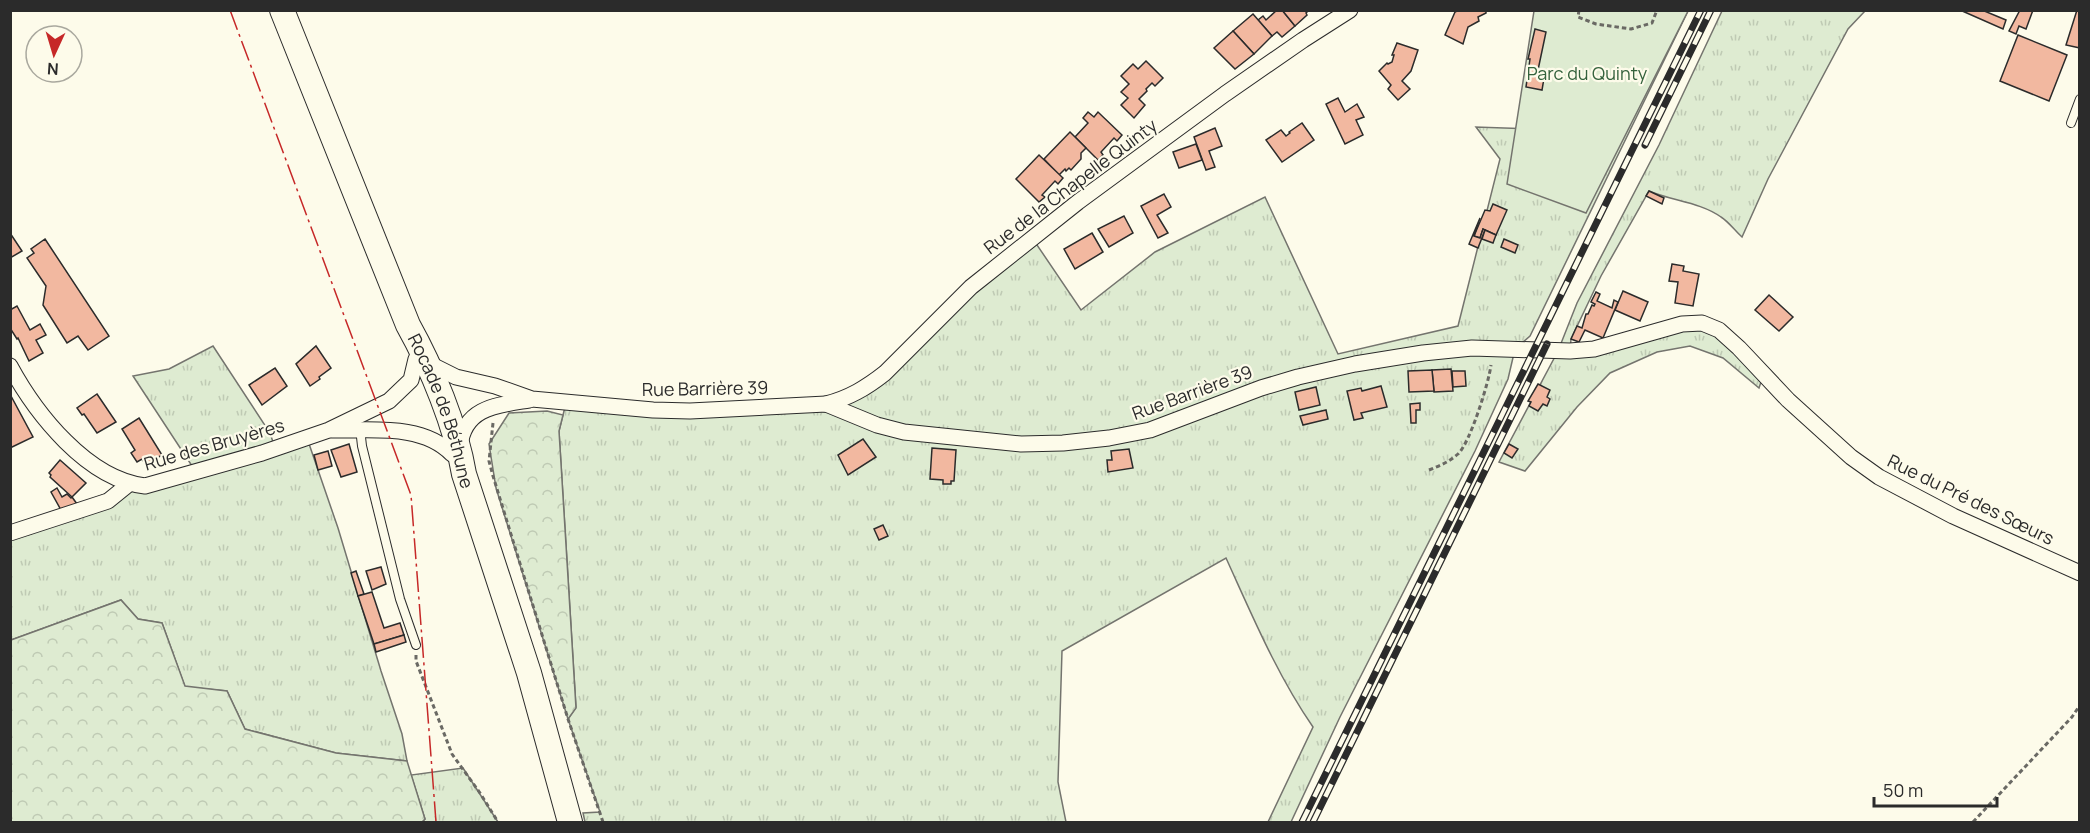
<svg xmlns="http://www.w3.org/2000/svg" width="2090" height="833" font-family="Manrope,sans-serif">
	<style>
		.grass { fill: url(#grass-tufts); stroke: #74746e; stroke-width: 1.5 }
		.forest { fill: url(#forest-crowns); stroke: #74746e; stroke-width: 1.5 }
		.park { fill: #deebd1; stroke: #74746e; stroke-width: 1.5 }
		.building { fill: #f2b8a0; stroke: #2b2b2b; stroke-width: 1.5 }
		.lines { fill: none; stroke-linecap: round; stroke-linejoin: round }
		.service-casing { stroke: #2b2b2b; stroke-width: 10 }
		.minor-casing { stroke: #2b2b2b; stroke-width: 17 }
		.primary-casing { stroke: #2b2b2b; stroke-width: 26 }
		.path { stroke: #6a6964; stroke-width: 3; stroke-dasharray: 4.5 3; stroke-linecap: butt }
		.service { stroke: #fdfbea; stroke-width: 8 }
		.minor { stroke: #fdfbea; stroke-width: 15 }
		.primary { stroke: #fdfbea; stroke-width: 24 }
		.rail-casing { stroke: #2b2b2b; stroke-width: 7 }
		.rail { stroke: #fdfbea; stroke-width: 4.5; stroke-dasharray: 14; stroke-linecap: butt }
		.power { stroke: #c62828; stroke-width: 1.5; stroke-dasharray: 21 4.5 3 4.5; stroke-linecap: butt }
		.labels { text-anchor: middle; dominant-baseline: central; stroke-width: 4.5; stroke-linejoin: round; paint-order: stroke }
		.park-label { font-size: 18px; fill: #34623c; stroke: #fdfbea }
		.street-label { font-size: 18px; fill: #2b2b2b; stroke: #fdfbea }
	</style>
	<defs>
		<pattern id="grass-tufts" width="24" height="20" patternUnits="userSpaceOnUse" patternTransform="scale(1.5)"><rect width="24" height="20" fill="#deebd1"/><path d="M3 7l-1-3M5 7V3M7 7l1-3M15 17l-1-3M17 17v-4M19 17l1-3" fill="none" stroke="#bfcab4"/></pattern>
		<pattern id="forest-crowns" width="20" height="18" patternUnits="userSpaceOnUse" patternTransform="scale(1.5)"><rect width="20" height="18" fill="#deebd1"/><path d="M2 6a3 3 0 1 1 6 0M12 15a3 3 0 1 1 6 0" fill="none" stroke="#bfcab4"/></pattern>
	</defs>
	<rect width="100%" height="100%" fill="#fdfbea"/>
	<g class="grass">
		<path d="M1574,11H1688L1530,336L1515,349L1508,379L1475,451L1340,717L1291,822H1268L1313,727C1277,675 1252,615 1226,558L1062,651L1058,782L1066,822H585L583,813L600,812L568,719L576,707L559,431L566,403L725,409L856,394L1033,239L1081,310L1155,252L1265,197L1338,354L1458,326L1500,159L1476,127L1567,130Z"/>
		<path d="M1722,11H1865L1848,29L1768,179L1742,237C1735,231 1729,222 1721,217C1700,202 1672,201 1649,191L1601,276L1571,339L1570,351L1702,323L1763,376L1759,388L1723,358L1690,346L1657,352L1610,373L1577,407L1525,471L1499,462L1558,351L1577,303L1659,145Z"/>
		<polygon points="213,346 270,433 275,448 307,438 338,528 381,671 402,734 407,761 336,753 245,729 227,691 185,687 162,623 138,619 121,600 11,640 11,533 129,484 196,472 133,376 169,369"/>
		<polygon points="463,768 498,822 422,822 425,819 411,775"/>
	</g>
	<g class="forest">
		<polygon points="547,411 563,415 559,431 576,708 568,719 496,488 489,444 509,413"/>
		<polygon points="121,600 138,619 162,623 185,686 227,691 245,729 336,753 407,761 425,819 422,822 11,822 11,640"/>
	</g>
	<polygon class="park" points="1534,11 1688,11 1586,213 1507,184"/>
	<g class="building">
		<polygon points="1277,10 1282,10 1295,26 1282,37 1277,32 1272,36 1258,20 1263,16 1266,20"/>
		<polygon points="1282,10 1309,10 1306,13 1307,15 1295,26"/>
		<polygon points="1459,10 1486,10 1486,13 1478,17 1479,21 1468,27 1463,44 1445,35 1455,12"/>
		<polygon points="1960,10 1982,10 2006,20 2003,29"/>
		<polygon points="2020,10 2033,10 2026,29 2019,26 2016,34 2009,31"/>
		<polygon points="2077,10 2080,10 2080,48 2066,45"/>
		<polygon points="1253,14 1272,36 1254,54 1233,31"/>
		<polygon points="1535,29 1546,32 1538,70 1545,72 1542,90 1526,87 1530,59 1528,59"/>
		<polygon points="1233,31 1254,54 1235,69 1214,48"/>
		<polygon points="2018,35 2067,55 2049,101 2000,81"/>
		<polygon points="1397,43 1418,50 1411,71 1402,81 1410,89 1398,100 1388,89 1391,85 1379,71 1387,63 1388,64 1392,62 1394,55 1392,55"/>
		<polygon points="1146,61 1163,78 1155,86 1152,83 1146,89 1147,91 1139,99 1145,105 1134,118 1121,105 1128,98 1121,92 1129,84 1121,76 1133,64 1138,69"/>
		<polygon points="1338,98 1345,112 1357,104 1364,117 1356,120 1363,135 1345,144 1326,104"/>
		<polygon points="1088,112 1094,117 1098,112 1122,135 1117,141 1114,138 1101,152 1103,155 1098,160 1075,137 1088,123 1083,118"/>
		<polygon points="1302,123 1314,140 1282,162 1266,140 1281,130 1286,136 1290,133 1289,132"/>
		<polygon points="1215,128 1222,146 1209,151 1215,167 1206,170 1194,137"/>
		<polygon points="1070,132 1086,148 1081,153 1081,159 1071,170 1069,168 1066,171 1065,169 1059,175 1044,159"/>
		<polygon points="1196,144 1202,160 1179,168 1173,152"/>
		<polygon points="1039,155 1063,178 1058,184 1055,181 1042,195 1045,197 1039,202 1016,179"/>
		<polygon points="1649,191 1664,198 1662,204 1646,196"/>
		<polygon points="1164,194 1171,207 1157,215 1168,233 1158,238 1141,206"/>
		<polygon points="1493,204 1507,210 1496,235 1483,229 1480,238 1474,236 1485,210 1490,211"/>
		<polygon points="1124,216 1133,233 1109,247 1098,229"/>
		<polygon points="1480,218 1474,236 1480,238 1483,229 1485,230 1478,248 1469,244"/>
		<polygon points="1485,230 1496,235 1493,243 1482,239"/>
		<polygon points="10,233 22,251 10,258"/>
		<polygon points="1092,233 1103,252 1075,269 1064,249"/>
		<polygon points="45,239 109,336 88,350 78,336 67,343 43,305 46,286 27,258 34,253 31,249"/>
		<polygon points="1504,239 1518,245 1515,253 1501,247"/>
		<polygon points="1672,264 1684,266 1683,271 1699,274 1693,306 1675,303 1678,282 1669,281"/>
		<polygon points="1623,291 1648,302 1640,321 1615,310"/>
		<polygon points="1596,292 1600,294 1597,301 1612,308 1614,300 1618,302 1603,338 1585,330 1579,342 1571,339 1577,326 1582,328 1586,314 1588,314 1592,305 1594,306 1595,304 1591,302"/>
		<polygon points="1769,295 1793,317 1779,331 1755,310"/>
		<polygon points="17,306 30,330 40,324 46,335 36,340 43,353 29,361 18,338 17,339 10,328 10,310"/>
		<polygon points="316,346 331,368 319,377 320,379 310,386 296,364"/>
		<polygon points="275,368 287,386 262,405 249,385"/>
		<polygon points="1451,369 1453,391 1434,392 1432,370"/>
		<polygon points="1432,370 1434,391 1409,392 1408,371"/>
		<polygon points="1452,371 1465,371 1466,386 1453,387"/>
		<polygon points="1538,384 1550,390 1547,397 1550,399 1547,406 1543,404 1538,411 1529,406 1531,402 1528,401"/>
		<polygon points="1381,386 1387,407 1361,413 1363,418 1354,420 1347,391 1361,388 1362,391"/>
		<polygon points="1316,387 1320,405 1299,410 1295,392"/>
		<polygon points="97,394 116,422 97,433 84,414 82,415 77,408"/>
		<polygon points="11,396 33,437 10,448 10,397"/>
		<polygon points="1420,403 1420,410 1416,410 1416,423 1411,423 1410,404"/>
		<polygon points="1326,410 1328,419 1303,425 1300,416"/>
		<polygon points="139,418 162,455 146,465 142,459 137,462 131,453 135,450 122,429"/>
		<polygon points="863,439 876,457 848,475 838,455"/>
		<polygon points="349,444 357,472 341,477 331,450"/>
		<polygon points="1509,444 1518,449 1512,458 1504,453"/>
		<polygon points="932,448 956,450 954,481 951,481 951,484 943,484 943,480 930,479"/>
		<polygon points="1129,449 1133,468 1108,472 1107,460 1112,460 1111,451"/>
		<polygon points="328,451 332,466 318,470 314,455"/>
		<polygon points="60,460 86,483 72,497 50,477 51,475 49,473"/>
		<polygon points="57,488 62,497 67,494 71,498 72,497 77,504 61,510 51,492"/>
		<polygon points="883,525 888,536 879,540 874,529"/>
		<polygon points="381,567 386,584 372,590 366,571"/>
		<polygon points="356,571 364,594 358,596 351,573"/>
		<polygon points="372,592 384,628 400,623 404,635 374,644 358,596"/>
		<polygon points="404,635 406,642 376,652 374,644"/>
	</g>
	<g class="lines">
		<g class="service-casing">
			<g id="service">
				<polyline points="2071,123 2080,99"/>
				<polyline points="360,428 362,446 400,599 416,645"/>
			</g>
		</g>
		<g class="minor-casing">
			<g id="minor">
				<polyline points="429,360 434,366 456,377 495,386 532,399 653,410 690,411 826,404 877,425 904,432 1021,444 1063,443 1109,438 1150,430 1261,388 1298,377 1355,364 1423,353 1472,348 1570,351 1594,349 1682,324 1702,323 1719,330 1739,348 1788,400 1851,457 1879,477 1953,516 2080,573"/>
				<path d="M10,366C36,414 87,479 145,486L262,453L329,430L389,401L411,380L416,359"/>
				<path d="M826,404C849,398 866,388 885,373L971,287L1078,202L1225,94L1303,40L1350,10"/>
				<path d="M332,430C371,431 422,423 452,454"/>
				<path d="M460,446C464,407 498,405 529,400"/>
				<polyline points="10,533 108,501 129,484"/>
			</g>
		</g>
		<g class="primary-casing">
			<g id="primary">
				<path id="s1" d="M282,10L408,325C432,368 456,426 464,474L529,673L570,822"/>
			</g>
		</g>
		<g class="path">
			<polyline points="1579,10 1578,17 1596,24 1631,29 1652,23 1657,10"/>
			<polyline points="493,423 489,461 493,476 568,719 603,822"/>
			<path d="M1429,470C1439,466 1449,462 1458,454C1470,443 1489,382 1491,365"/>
			<polyline points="416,655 416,661 452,754 480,793 498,822"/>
			<polyline points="1973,822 2072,717 2080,705"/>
		</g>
		<use href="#service" class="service"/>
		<use href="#minor" class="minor"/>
		<use href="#primary" class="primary"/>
		<g class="rail-casing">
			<g id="rail">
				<polyline points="1645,145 1711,10"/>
				<polyline points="1302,822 1701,10"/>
				<polyline points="1313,822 1547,344"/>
			</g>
		</g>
		<use href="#rail" class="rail"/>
		<polyline class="power" points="230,10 411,495 436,822"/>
	</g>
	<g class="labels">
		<g class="park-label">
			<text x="1587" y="73">Parc du Quinty</text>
		</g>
		<g class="street-label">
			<text transform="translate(1070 186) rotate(-37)">Rue de la Chapelle Quinty</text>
			<text transform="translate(705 388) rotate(-1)">Rue Barrière 39</text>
			<text transform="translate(1192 392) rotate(-20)">Rue Barrière 39</text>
			<text stroke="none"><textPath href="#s1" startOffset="432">Rocade de Béthune</textPath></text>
			<text transform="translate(214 444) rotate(-16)">Rue des Bruyères</text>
			<text transform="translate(1971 499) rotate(26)">Rue du Pré des Sœurs</text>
		</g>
	</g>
	<rect width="2090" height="833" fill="none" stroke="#2b2b2b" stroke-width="24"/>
	<g transform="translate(54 54) rotate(184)"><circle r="28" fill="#fdfbea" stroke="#a9a89e" stroke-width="1.5"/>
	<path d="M0-4.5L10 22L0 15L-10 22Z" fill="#c62828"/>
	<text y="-9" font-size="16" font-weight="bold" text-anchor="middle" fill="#2b2b2b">N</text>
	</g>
	<path d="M1874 797v9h123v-9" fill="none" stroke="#2b2b2b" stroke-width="3"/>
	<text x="1883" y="797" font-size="18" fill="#2b2b2b" stroke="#fdfbea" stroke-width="4.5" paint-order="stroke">50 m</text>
</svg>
